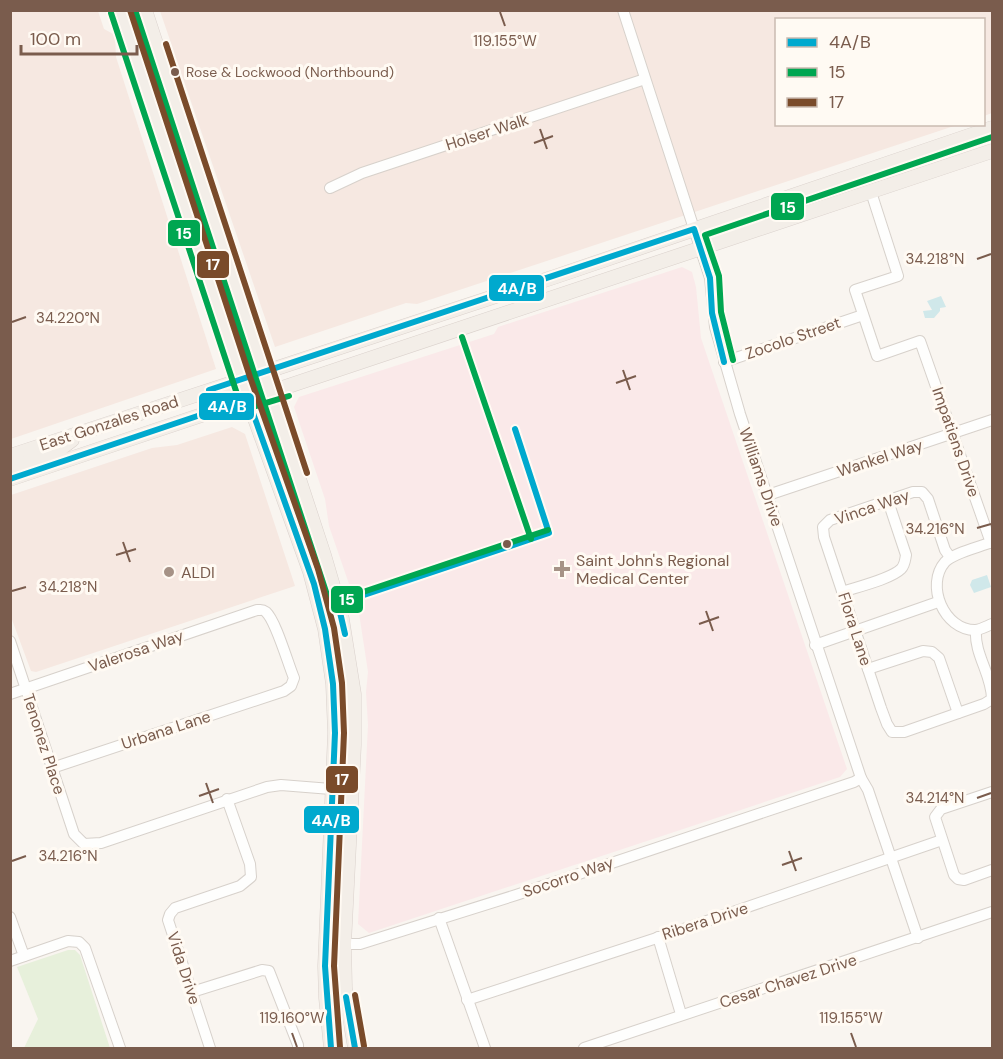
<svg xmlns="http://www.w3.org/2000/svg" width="1003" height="1059" font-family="'DM Sans',sans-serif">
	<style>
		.commercial { fill: #f6e8e1 }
		.medical { fill: #fae9e9 }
		.green { fill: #e7f0db }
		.water { fill: #d0e8ea }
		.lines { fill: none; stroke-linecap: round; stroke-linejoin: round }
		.minor-casing { stroke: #d7d1cb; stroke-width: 12 }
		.major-casing { stroke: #dad1cc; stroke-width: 15 }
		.minor { stroke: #fefefd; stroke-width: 10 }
		.major { stroke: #f3eee8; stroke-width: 14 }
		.bus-1-casing { stroke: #fffaf3; stroke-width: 10 }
		.bus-2-casing { stroke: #fffaf3; stroke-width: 10 }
		.bus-3-casing { stroke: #fffaf3; stroke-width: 10 }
		.bus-1 { stroke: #00a9ce; stroke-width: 6 }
		.bus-2 { stroke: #00a651; stroke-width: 6 }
		.bus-3 { stroke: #7a4b2a; stroke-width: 6 }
		.ticks { fill: none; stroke: #7a5c4d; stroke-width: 2 }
		.bus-dot { fill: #7a5c4d; stroke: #fffaf3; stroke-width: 2 }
		.poi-dot { fill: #a69286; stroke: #fffaf3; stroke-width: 2 }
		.labels { text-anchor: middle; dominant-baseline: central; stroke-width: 6; stroke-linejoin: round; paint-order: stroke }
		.bus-label { font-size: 14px; fill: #7a5c4d; stroke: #fffaf3; text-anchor: start }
		.street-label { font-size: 16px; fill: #7a5c4d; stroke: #fffaf3 }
		.poi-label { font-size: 16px; fill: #7a5c4d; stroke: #fffaf3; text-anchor: start }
		.ticks-label { font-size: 15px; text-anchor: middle; fill: #7a5c4d; stroke: #fffaf3; stroke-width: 6; stroke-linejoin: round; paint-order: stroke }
		.line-badge { stroke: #fffaf3; stroke-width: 2 }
		.badge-label { font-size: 16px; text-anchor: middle; font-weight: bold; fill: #fff }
	</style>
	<rect width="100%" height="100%" fill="#f9f5f0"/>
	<g class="commercial">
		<polygon points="10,11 98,11 104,29 115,35 116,57 216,369 11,439"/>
		<polygon points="160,11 992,11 992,113 984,116 984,20 776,20 776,124 957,125 417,304 406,303 275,347"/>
		<polygon points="232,427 245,434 295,586 36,672 31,671 11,617 11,495 152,448 177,445"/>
	</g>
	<polygon class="medical" points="682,267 692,272 696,287 701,338 847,769 840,777 369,933 358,924 368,725 366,692 368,672 359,613 329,526 325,499 294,407 299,397 494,334 498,327"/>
	<polygon class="green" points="68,950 75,950 80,955 110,1048 24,1048 38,1019 17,967"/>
	<g class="water">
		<polygon points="941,296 946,307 940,308 940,311 934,318 925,318 923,311 932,310 927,301"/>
		<polygon points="987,575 991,587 974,593 970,585 972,580"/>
	</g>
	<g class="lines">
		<g class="minor-casing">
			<g id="minor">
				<polyline points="623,10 710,278 715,327 740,414 861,778 868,790 918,938"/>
				<polyline points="330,188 362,173 645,79"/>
				<polyline points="871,192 898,276 855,290 877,356 920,341 991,543"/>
				<polyline points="724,362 863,315"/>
				<polyline points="768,495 992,420"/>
				<path d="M992,542C980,547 953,553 945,562C925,585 944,630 975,630C980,630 987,626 992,624"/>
				<path d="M950,557L945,550L928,499L922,492H913L830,520L823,527L824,537L881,708L887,724L892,732H904L984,704L992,699C992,675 974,654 976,630"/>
				<path d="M842,592C857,587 891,579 901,569C905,565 905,560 906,555L888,501"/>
				<polyline points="10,641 74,834 84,844 101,843 267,787 281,785 331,789 342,794 343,812 349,825"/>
				<polyline points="815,645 938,602"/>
				<polyline points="868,669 923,651 932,652 939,658 958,713"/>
				<path d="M10,694L257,610C262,610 262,609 266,612C276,621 288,664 294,678L291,686L284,691L52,768"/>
				<polyline points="992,792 941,809 935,817 954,875 958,879 964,880 992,870"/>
				<polyline points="334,905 334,928 337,940 344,944 360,944 516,895 854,782 861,778"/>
				<polyline points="10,917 24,956"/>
				<polyline points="439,918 485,1048"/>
				<polyline points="658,937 681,1014"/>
				<polyline points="10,961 68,941 79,942 85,948 120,1048"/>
				<polyline points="192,992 262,970 269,971 298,1045 298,1048"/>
				<polyline points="467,1000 669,934 942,840"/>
				<polyline points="210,1048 168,920 170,914 175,908 240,886 251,877 250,864 227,799"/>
				<polyline points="584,1048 992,912"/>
			</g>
		</g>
		<g class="major-casing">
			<g id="major">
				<polyline points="120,10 241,380 310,572 325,629 333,684 335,733 325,966 326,998 331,1048"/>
				<polyline points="145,10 324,555 341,613 354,694 354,745 344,944 345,988 355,1048"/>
				<polyline points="10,456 554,277 992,128"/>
				<polyline points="10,469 56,452 72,440"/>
				<polyline points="10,479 992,151"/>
			</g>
		</g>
		<use href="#minor" class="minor"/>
		<use href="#major" class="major"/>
		<g class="bus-1-casing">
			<g id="bus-1">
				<polyline points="209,390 694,229 710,278 712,313 724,362"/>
				<polyline points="10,479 248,399 314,584 325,629 333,684 335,733 325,966 331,1048"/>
				<polyline points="345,634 336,595 355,598 549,533 515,429"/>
				<polyline points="346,997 355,1048"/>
			</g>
		</g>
		<g class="bus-2-casing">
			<g id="bus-2">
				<polyline points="111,13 240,403 243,407 249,408 289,396"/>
				<polyline points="136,13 329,601 339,604 357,594 548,530"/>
				<polyline points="462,337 531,539"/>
				<polyline points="733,360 721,312 719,276 705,235 992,137"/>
			</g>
		</g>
		<g class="bus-3-casing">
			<g id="bus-3">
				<polyline points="130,10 250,377 318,569 334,628 342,683 344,733 334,966 340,1047"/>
				<polyline points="166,44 307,473"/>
				<polyline points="355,995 364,1046"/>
			</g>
		</g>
		<use href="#bus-1" class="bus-1"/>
		<use href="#bus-2" class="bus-2"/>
		<use href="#bus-3" class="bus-3"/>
	</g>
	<path class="ticks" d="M500,12L505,26M540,129L547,149M534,143L553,136M977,259L991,254M12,322L26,317M623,370L630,390M616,383L636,376M977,528L991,524M123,542L130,562M116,555L136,549M12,591L26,587M706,611L713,631M699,624L719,617M206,783L213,803M199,796L219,789M977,798L991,793M789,851L796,871M12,861L26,856M782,865L802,858M292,1033L297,1047M851,1033L856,1047"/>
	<g class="bus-dot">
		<circle cx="175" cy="72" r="5"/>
		<circle cx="507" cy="544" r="5"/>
	</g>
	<g class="poi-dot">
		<path d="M559 560h6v6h6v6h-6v6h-6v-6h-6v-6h6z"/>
		<circle cx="169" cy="572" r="6"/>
	</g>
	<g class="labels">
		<g class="bus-label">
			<text x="186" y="72">Rose &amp; Lockwood (Northbound)</text>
		</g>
		<g class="street-label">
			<text transform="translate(487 132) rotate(-18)">Holser Walk</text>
			<text transform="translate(793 338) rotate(-19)">Zocolo Street</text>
			<text transform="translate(109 423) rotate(-18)">East Gonzales Road</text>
			<text transform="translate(956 442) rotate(71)">Impatiens Drive</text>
			<text transform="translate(880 458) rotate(-18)">Wankel Way</text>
			<text transform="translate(761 477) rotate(71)">Williams Drive</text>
			<text transform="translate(872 507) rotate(-19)">Vinca Way</text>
			<text transform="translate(855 629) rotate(72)">Flora Lane</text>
			<text transform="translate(136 651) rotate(-19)">Valerosa Way</text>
			<text transform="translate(166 730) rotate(-18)">Urbana Lane</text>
			<text transform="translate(44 744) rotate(72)">Tenonez Place</text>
			<text transform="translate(568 877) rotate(-19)">Socorro Way</text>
			<text transform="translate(705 921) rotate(-18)">Ribera Drive</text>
			<text transform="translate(184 968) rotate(72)">Vida Drive</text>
			<text transform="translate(788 981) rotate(-18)">Cesar Chavez Drive</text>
		</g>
		<g class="poi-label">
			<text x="576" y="560">Saint John's Regional<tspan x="576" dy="18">Medical Center</tspan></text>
			<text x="181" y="572">ALDI</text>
		</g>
	</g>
	<g class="ticks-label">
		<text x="505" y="46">119.155°W</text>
		<text x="935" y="264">34.218°N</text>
		<text x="68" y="323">34.220°N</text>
		<text x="935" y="534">34.216°N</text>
		<text x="68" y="592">34.218°N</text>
		<text x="935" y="803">34.214°N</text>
		<text x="68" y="861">34.216°N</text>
		<text x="292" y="1023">119.160°W</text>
		<text x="851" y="1023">119.155°W</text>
	</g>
	<g class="line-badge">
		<rect x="770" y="192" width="35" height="29" rx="6" fill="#00a651"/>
		<rect x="167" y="219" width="34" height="28" rx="6" fill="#00a651"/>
		<rect x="196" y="250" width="34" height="29" rx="6" fill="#7a4b2a"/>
		<rect x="488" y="274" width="57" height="28" rx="6" fill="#00a9ce"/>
		<rect x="198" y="392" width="57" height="29" rx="6" fill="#00a9ce"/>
		<rect x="330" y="585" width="34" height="29" rx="6" fill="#00a651"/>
		<rect x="325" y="765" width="34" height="29" rx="6" fill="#7a4b2a"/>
		<rect x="303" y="805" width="57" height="29" rx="6" fill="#00a9ce"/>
	</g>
	<g class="badge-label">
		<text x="788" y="213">15</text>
		<text x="184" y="239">15</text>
		<text x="213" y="270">17</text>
		<text x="517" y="294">4A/B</text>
		<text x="227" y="412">4A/B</text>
		<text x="347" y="605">15</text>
		<text x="342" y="785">17</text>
		<text x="331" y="826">4A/B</text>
	</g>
	<rect width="1003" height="1059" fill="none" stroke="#7a5c4d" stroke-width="24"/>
	<rect x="775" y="18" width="210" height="108" fill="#fffaf3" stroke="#cabbb1" stroke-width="1.5"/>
	<rect x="787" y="38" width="30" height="9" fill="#00a9ce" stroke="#cabbb1" stroke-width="1.5"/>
	<text x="829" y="48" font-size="18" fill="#7a5c4d">4A/B</text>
	<rect x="787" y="68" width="30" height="9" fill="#00a651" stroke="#cabbb1" stroke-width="1.5"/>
	<text x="829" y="78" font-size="18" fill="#7a5c4d">15</text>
	<rect x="787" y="98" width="30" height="9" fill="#7a4b2a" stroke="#cabbb1" stroke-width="1.5"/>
	<text x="829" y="108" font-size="18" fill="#7a5c4d">17</text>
	<path d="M21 45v9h116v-9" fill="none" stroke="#7a5c4d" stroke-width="3"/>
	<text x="30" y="45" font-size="18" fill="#7a5c4d" stroke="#fffaf3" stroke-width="4.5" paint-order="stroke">100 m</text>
</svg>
